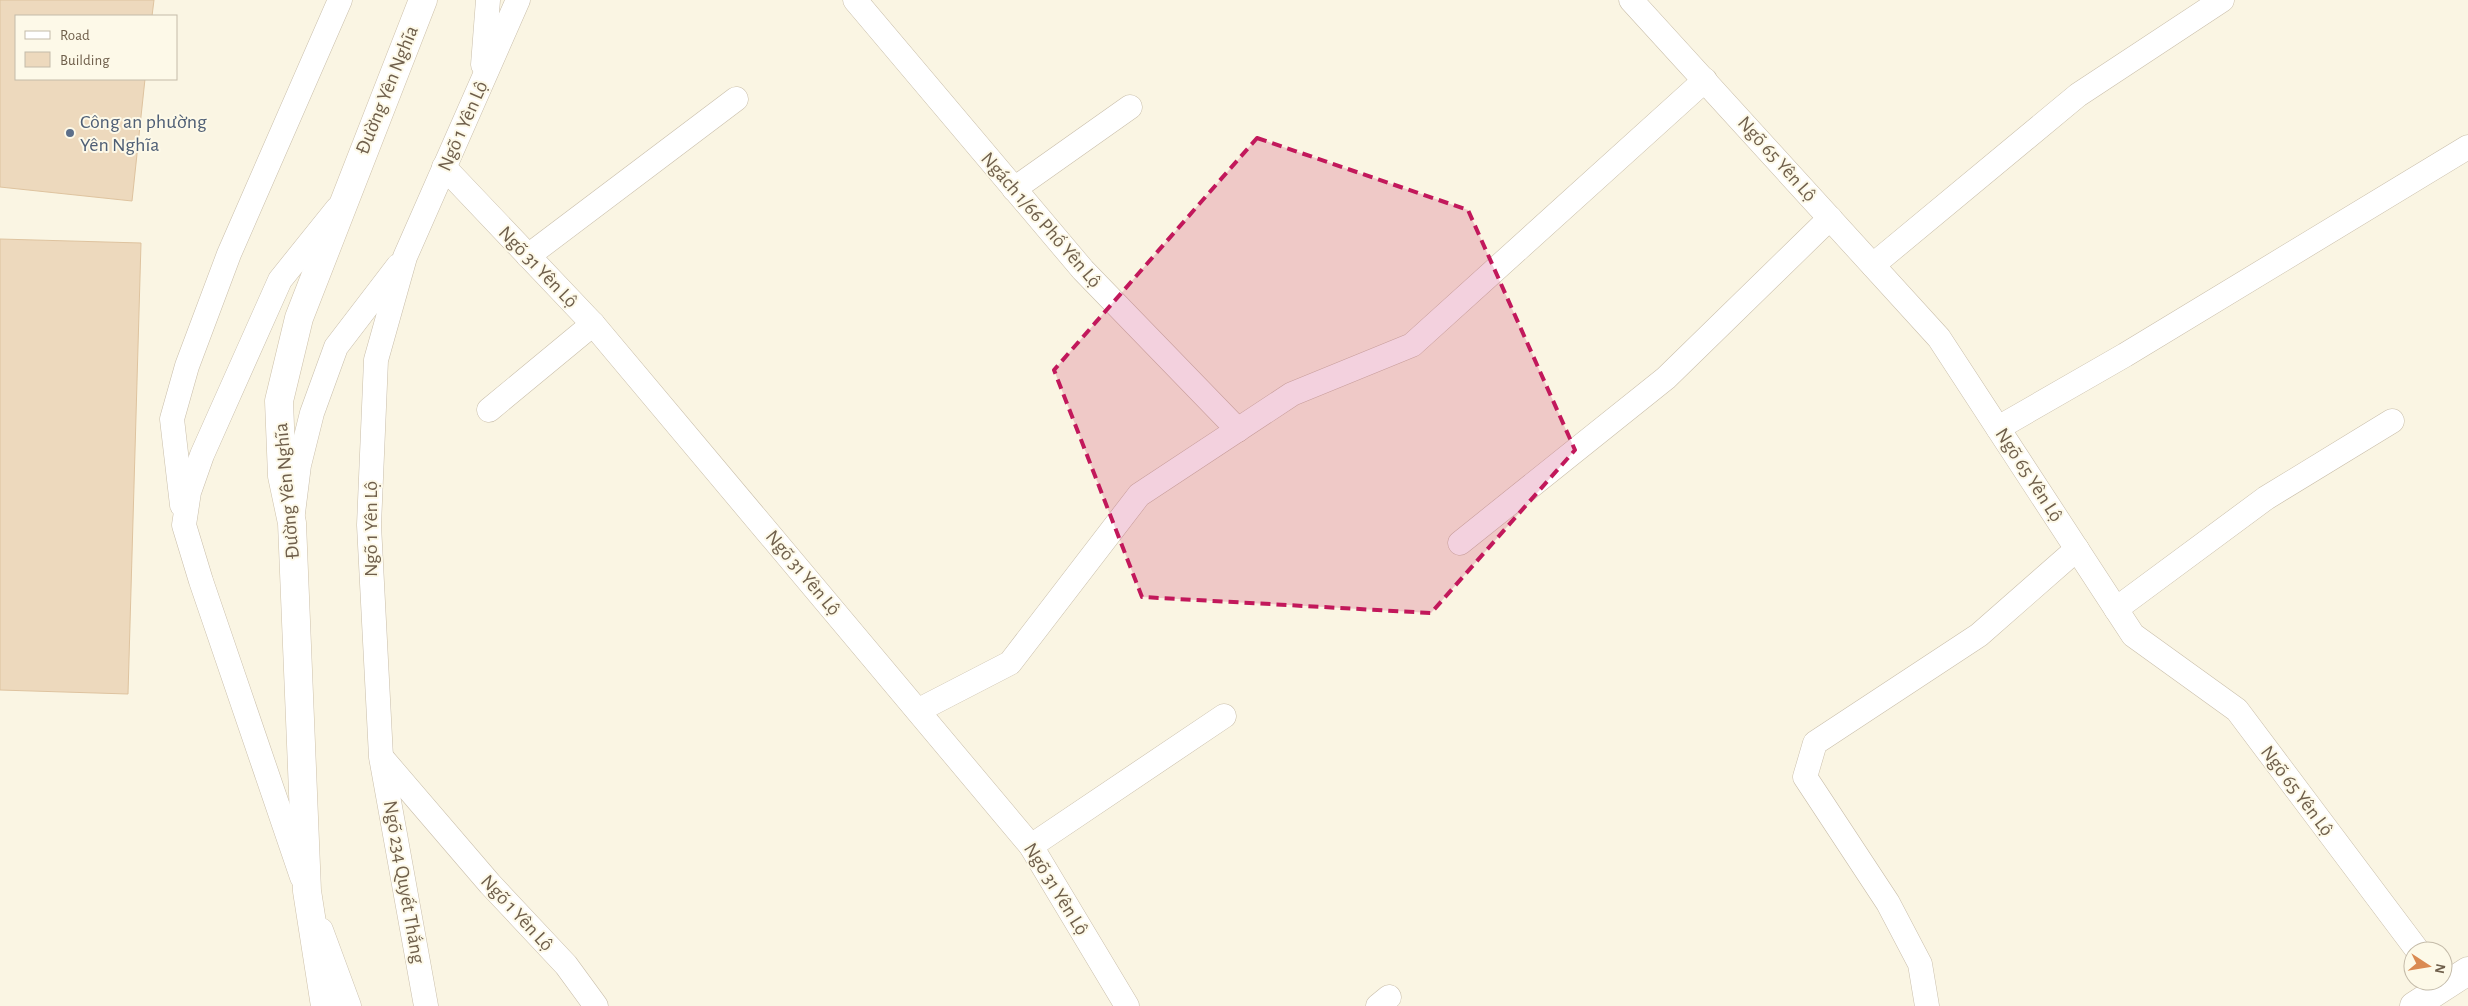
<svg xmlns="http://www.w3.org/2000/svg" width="2468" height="1006" font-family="'Alegreya Sans',sans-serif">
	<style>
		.building { fill: #edd9bd; stroke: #dec39f }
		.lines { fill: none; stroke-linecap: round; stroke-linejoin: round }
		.lane-casing { stroke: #c9beaa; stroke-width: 25 }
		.street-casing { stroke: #c9beaa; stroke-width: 29 }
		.secondary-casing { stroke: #cdc0a9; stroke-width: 29 }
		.lane { stroke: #fff; stroke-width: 24 }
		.street { stroke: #fff; stroke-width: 28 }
		.secondary { stroke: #fff; stroke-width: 28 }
		.marked { fill: #c2185b; fill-opacity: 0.2; stroke: #c2185b; stroke-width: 4; stroke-dasharray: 10 6; stroke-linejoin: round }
		.service-dot { fill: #5c6f8a; stroke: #fdf9e8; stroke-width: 2 }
		.labels { text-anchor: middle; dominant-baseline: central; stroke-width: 4; stroke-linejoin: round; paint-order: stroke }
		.street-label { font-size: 20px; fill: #6f5f4b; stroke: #fdf9e8 }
		.service-label { font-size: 20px; fill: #4e5e75; stroke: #fdf9e8; text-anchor: start }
	</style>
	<rect width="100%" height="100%" fill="#faf5e3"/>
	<g class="building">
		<polygon points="0,0 154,0 152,16 16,16 16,79 145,79 132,201 0,187"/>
		<polygon points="0,239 141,243 128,694 0,690"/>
	</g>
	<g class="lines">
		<g class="lane-casing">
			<g id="lane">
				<polyline points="855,0 1083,270 1238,430"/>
				<polyline points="1631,0 1939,338 2133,635 2237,710 2418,951"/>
				<polyline points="483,65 488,0"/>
				<polyline points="444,167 593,324 1031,846 1127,1006"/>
				<polyline points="1014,189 1130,107"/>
				<polyline points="528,256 736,99"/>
				<polyline points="1873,265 2078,95 2222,0"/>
				<polyline points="489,410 593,324"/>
				<polyline points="1998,428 2125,355 2468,147"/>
				<polyline points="182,505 172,419 187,366 229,254 340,0"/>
				<polyline points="293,513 299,465 312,413 336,347 398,266"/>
				<polyline points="1460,543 1666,378 1830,218"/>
				<polyline points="2116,609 2266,498 2392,421"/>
				<polyline points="919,710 1010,663 1139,495 1292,394 1412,345 1705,80"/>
				<polyline points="382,758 490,884 566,965 596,1006"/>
				<polyline points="1031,846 1224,716"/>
				<polyline points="302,877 201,581 184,525 189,492 202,455 280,280 337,209"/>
				<polyline points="321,930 349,1006"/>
				<polyline points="426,1006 381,757 369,525 376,360 405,257 518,0"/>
				<polyline points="1378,1006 1389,997"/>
				<polyline points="1927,1006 1920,964 1888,903 1805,777 1815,743 1979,635 2077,549"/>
			</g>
		</g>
		<g class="street-casing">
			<polyline id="street" points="2414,1006 2468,971"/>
		</g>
		<g class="secondary-casing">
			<polyline id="secondary" points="325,1006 307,891 292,523 282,476 279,401 299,318 423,0"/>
		</g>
		<use href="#lane" class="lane"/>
		<use href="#street" class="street"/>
		<use href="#secondary" class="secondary"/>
	</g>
	<path class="marked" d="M1257,138L1468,210L1575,450L1431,613L1142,597L1054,370Z"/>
	<circle class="service-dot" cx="70" cy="133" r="5"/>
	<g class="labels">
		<g class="street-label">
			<text transform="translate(387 90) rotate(-68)">Đường Yên Nghĩa</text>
			<text transform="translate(463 126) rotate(-66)">Ngõ 1 Yên Lộ</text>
			<text transform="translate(1777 159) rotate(48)">Ngõ 65 Yên Lộ</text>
			<text transform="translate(1041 220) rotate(49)">Ngách 1/66 Phố Yên Lộ</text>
			<text transform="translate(538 267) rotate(46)">Ngõ 31 Yên Lộ</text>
			<text transform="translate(2029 475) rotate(57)">Ngõ 65 Yên Lộ</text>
			<text transform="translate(287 491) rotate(-95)">Đường Yên Nghĩa</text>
			<text transform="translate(371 529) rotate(-90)">Ngõ 1 Yên Lộ</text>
			<text transform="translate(803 573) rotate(50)">Ngõ 31 Yên Lộ</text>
			<text transform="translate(2297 791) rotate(53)">Ngõ 65 Yên Lộ</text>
			<text transform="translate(404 882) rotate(80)">Ngõ 234 Quyết Thắng</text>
			<text transform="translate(1056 889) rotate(58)">Ngõ 31 Yên Lộ</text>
			<text transform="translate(517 913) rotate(47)">Ngõ 1 Yên Lộ</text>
		</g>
		<g class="service-label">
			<text x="80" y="122">Công an phường<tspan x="80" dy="23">Yên Nghĩa</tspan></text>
		</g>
	</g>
	<rect x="15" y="15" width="162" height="65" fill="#fdf9e8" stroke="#c4bba9"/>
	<rect x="25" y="31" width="25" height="8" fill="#ffffff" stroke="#c4bba9"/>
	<text x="60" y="40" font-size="15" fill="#6f5f4b">Road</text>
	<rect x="25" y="52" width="25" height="15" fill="#edd9bd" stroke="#c4bba9"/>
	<text x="60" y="65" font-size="15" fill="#6f5f4b">Building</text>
	<g transform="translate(2428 966) rotate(102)"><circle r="24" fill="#fdf9e8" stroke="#c4bba9"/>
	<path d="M0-4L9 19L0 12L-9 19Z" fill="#da8a52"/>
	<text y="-8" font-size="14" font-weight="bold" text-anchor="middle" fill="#6f5f4b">N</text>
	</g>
</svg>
